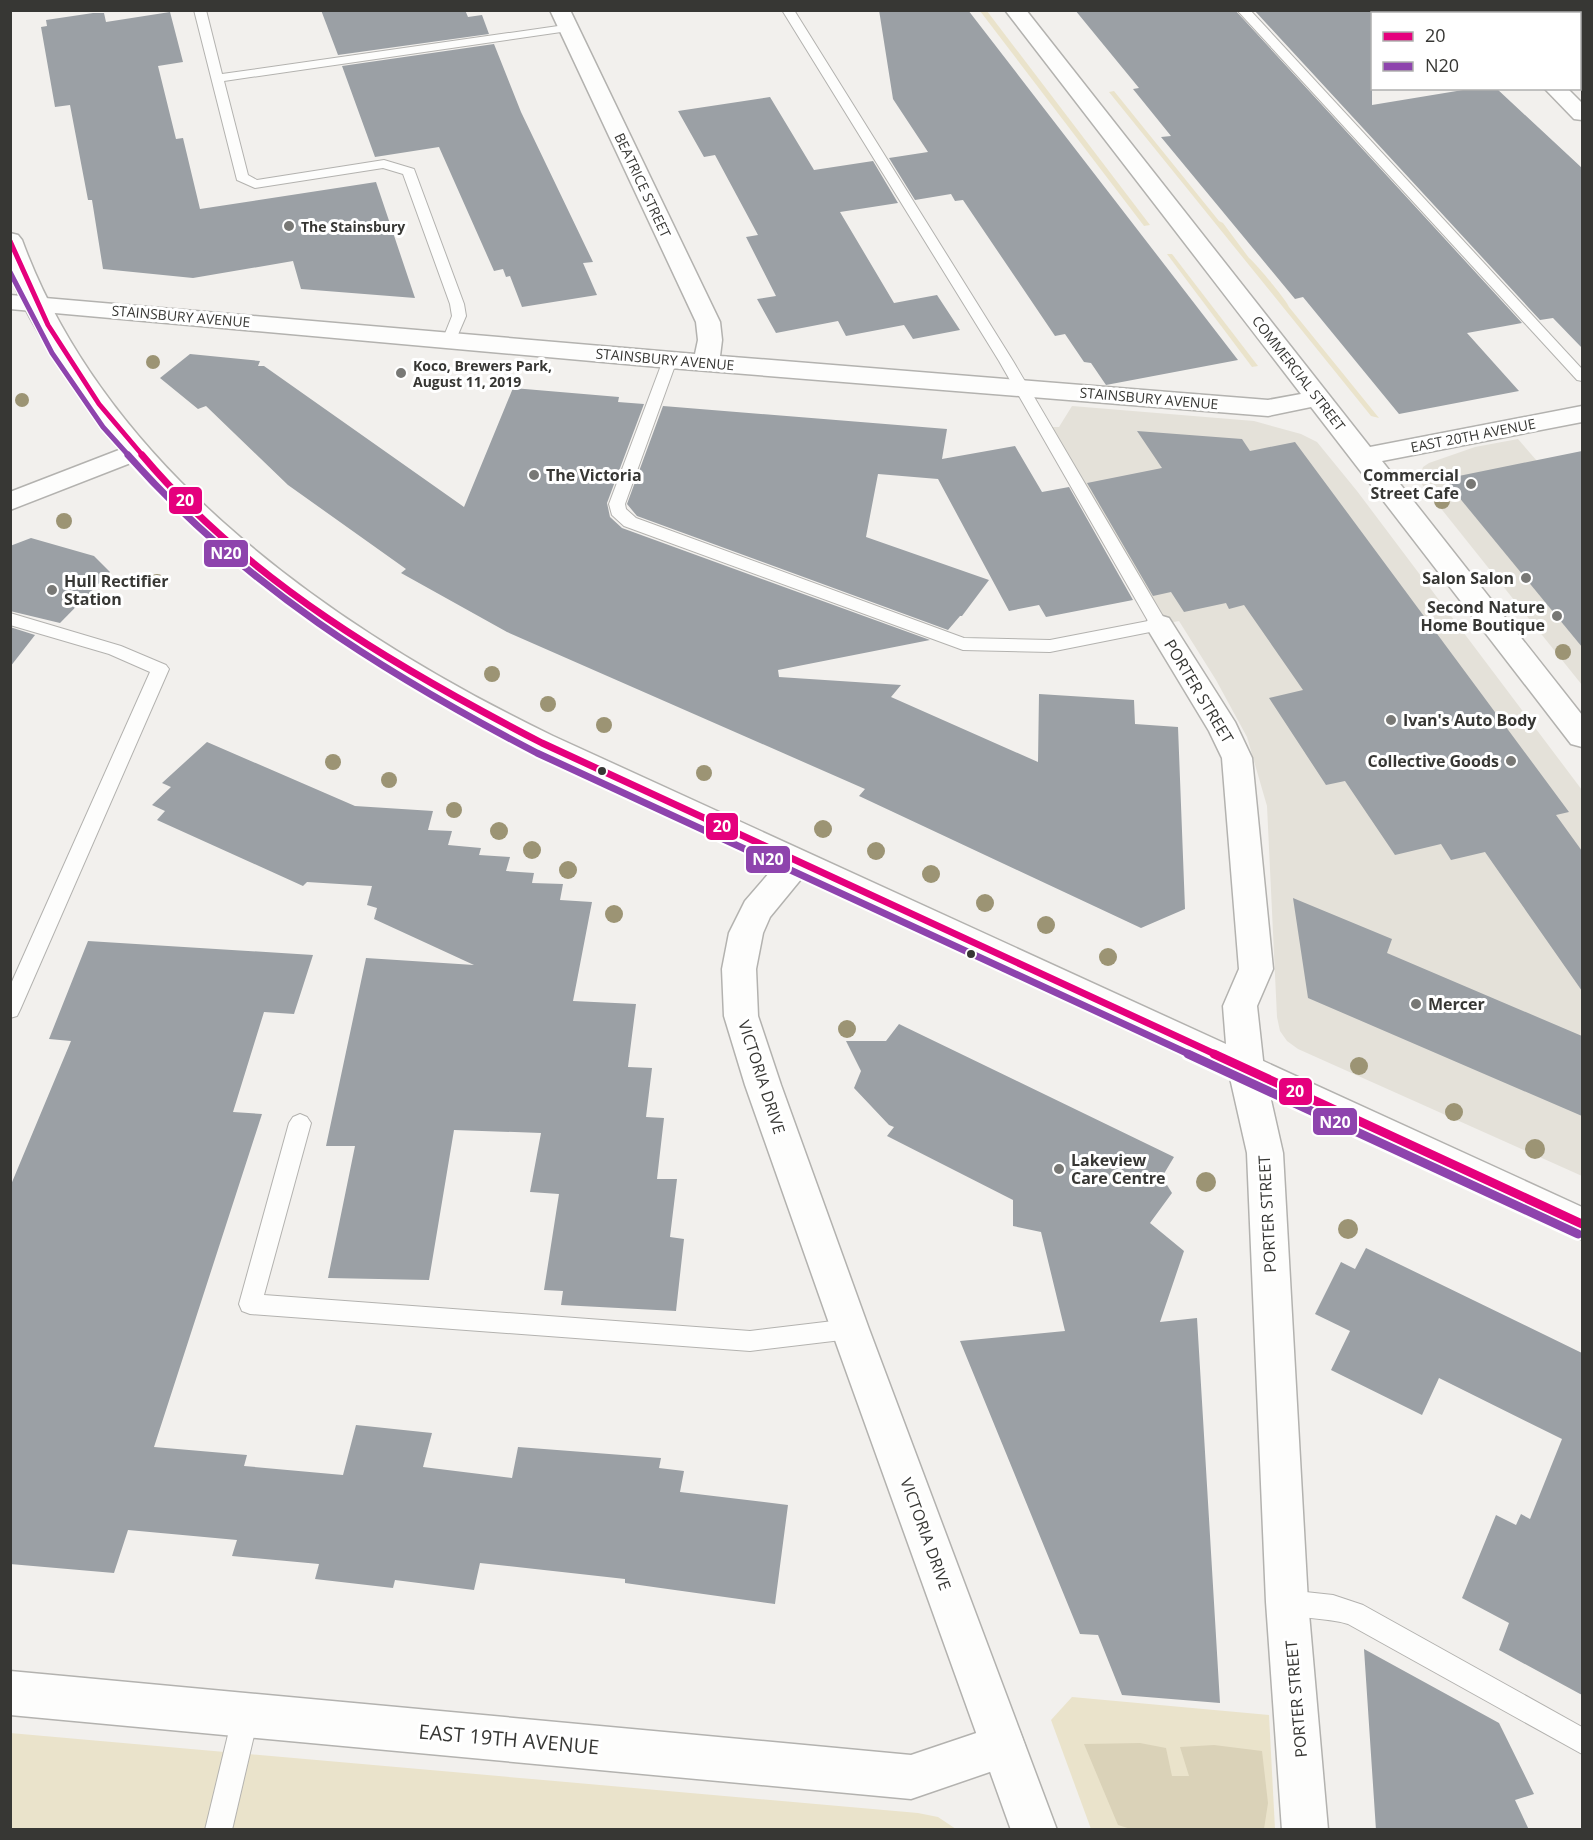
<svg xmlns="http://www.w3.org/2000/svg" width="1593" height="1840" font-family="'Open Sans',sans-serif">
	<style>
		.built { fill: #e4e1d9 }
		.green { fill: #eae3cb }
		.forest { fill: #dad2b8 }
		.building { fill: #9ba0a5 }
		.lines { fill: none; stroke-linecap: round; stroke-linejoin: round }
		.lane-casing { stroke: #b3b2af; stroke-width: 2 }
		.street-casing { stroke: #b3b2af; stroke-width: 3 }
		.secondary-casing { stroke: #b3b2af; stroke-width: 3 }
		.lane { fill: #fdfdfc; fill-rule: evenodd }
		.street { fill: #fdfdfc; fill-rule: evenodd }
		.secondary { fill: #fdfdfc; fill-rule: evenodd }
		.bus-1-far2-casing { stroke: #fff; stroke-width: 8 }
		.bus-1-far1-casing { stroke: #fff; stroke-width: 11 }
		.bus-1-casing { stroke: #fff; stroke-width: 14 }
		.bus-2-far2-casing { stroke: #fff; stroke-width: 8 }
		.bus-2-far1-casing { stroke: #fff; stroke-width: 11 }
		.bus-2-casing { stroke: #fff; stroke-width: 14 }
		.bus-1-far2 { stroke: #e5007d; stroke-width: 5 }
		.bus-1-far1 { stroke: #e5007d; stroke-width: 7 }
		.bus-1 { stroke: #e5007d; stroke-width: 9 }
		.bus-2-far2 { stroke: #8e44ad; stroke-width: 5 }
		.bus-2-far1 { stroke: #8e44ad; stroke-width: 7 }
		.bus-2 { stroke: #8e44ad; stroke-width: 9 }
		.tree { fill: #9c9474 }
		.poi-dot { fill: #787875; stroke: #fff; stroke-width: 2 }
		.bus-dot { fill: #373734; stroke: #fff; stroke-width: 2 }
		.labels { text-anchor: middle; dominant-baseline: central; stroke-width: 6; stroke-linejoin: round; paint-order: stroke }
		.far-street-label { font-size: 14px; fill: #373734; stroke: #fff }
		.far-poi-label { font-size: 14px; font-weight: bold; fill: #373734; stroke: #fff; text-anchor: start }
		.poi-label { font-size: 16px; font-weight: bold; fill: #373734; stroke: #fff; text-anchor: start }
		.street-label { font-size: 16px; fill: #373734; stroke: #fff }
		.near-street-label { font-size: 20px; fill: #373734; stroke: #fff }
		.line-badge { stroke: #fff; stroke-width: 2 }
		.badge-label { font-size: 16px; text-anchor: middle; font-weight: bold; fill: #fff }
	</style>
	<rect width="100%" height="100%" fill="#f2f0ed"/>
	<g class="built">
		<polygon points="1072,406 1254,421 1301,434 1317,442 1357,491 1582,790 1582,1176 1298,1049 1287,1041 1280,1031 1277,1017 1267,806 1247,737 1216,680 1179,621 1159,625 1043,427 1059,427"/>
		<polygon points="1518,439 1582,513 1582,685 1423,486 1419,479 1423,467 1429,463 1475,447"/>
	</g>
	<g class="green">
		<polygon points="980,11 987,11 1150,225 1144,226"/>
		<path d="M1114,91L1219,221L1223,223L1249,258C1254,261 1288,302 1289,307L1379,418L1371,416L1109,92Z"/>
		<polygon points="1172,254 1258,366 1252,367 1167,254"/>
		<polygon points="1072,1697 1269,1715 1275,1829 1091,1829 1051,1720"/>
		<polygon points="10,1733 918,1813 938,1817 956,1829 11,1829"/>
	</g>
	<polygon class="forest" points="1140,1743 1166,1748 1172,1776 1189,1776 1180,1747 1214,1745 1262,1751 1268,1803 1264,1829 1134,1830 1118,1825 1084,1744"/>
	<g class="building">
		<polygon points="321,10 465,10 468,17 482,15 489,34 338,55"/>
		<polygon points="879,10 968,10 1238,360 1106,385 1091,363 1084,362 1065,334 1055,336 963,200 955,201 951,194 915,200 889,158 928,152 893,99"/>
		<polygon points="1075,10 1235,10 1522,323 1467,333 1519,391 1399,414 1303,297 1295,299 1161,137 1171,136 1133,89 1139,88"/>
		<polygon points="1254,10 1372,10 1372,105 1475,88 1496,88 1582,168 1582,348 1553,318 1540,320"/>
		<polygon points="170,12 183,62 158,66 176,139 183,138 200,209 376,182 415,298 301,289 293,261 193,278 103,269 92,200 88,200 70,105 55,107 41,27 47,26 46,20 93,13 104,13 106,22"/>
		<polygon points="494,44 521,112 593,262 583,263 597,295 522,307 510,276 506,277 503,269 494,271 439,147 375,157 342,66"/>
		<polygon points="770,97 814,170 873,161 898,203 840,212 894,303 937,295 960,330 913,339 904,325 846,336 838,321 776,333 757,299 776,296 746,237 758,235 715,155 704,157 678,111"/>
		<polygon points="190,354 260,361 258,366 264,366 464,507 513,388 619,397 618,402 644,404 607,503 610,517 622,528 930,640 778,670 779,677 901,685 891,697 1038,762 1039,694 1134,700 1135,724 1178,727 1185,909 1141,928 859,796 865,789 507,632 401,573 406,569 288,485 206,406 198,409 160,378"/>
		<polygon points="663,406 947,429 942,459 1015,446 1042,492 1069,487 1133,600 1046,617 1039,605 1009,611 938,479 878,474 866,537 989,580 962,616 960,616 948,630 637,516 627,504"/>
		<polygon points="1137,431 1242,439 1250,451 1295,442 1569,812 1556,815 1582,851 1582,991 1485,852 1451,860 1441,844 1395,855 1345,781 1326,785 1269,698 1303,690 1244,605 1229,609 1226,603 1184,612 1171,592 1153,596 1087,483 1162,468"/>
		<polygon points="1582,451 1582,647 1444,479"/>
		<polygon points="31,538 94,556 110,572 60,623 10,611 10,546"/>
		<polygon points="10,627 35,635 10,667"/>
		<polygon points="207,742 355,806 433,811 428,830 452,831 448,845 481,848 479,855 510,857 506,871 534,873 532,883 563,884 560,900 592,902 573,1001 636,1004 628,1067 652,1068 646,1117 664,1118 657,1179 677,1179 670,1237 684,1239 676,1311 561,1305 563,1291 544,1290 559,1194 530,1192 541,1133 454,1130 429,1280 328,1278 355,1146 326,1146 366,958 474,965 374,919 377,908 367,905 372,886 307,882 303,886 157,820 165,811 152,805 171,787 162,783"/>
		<polygon points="1293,898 1392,939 1387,953 1582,1036 1582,1116 1308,998"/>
		<polygon points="88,941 313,955 294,1014 264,1012 233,1112 262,1114 154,1447 247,1455 244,1466 343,1475 356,1425 432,1433 423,1467 512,1478 518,1447 661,1458 659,1468 684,1471 680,1492 788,1505 775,1604 625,1583 625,1579 480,1563 474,1590 395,1580 393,1588 315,1579 319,1564 232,1556 237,1540 128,1530 114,1573 10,1564 10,1187 71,1041 49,1039"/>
		<polygon points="899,1024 1174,1157 1162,1177 1172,1193 1150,1223 1184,1251 1160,1322 1197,1318 1220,1703 1122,1695 1098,1635 1080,1634 960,1341 1065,1331 1041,1232 1013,1226 1013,1200 887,1136 894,1127 889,1125 854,1088 861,1071 846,1041 886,1041"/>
		<polygon points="1366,1248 1582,1353 1582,1695 1499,1650 1509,1623 1462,1598 1496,1515 1516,1525 1521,1514 1530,1519 1562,1439 1439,1378 1422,1415 1331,1370 1350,1331 1315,1314 1341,1262 1355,1269"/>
		<polygon points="1364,1649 1499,1723 1534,1794 1515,1800 1529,1830 1376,1830"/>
	</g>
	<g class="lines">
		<g class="lane-casing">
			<g id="lane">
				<polygon points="194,10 206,10 222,74 572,24 574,27 568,31 224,81 248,175 257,180 384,160 414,169 464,304 466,316 454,344 449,345 442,341 452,316 450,304 403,174 383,168 255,188 237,180"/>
				<polygon points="782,10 794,10 1013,361 1168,625 1165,629 1050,652 963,650 624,526 612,515 609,504 663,360 670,356 677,360 625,504 626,509 636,518 964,638 1050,640 1148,621 999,361"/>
				<polygon points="1237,10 1250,10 1582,369 1582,381 1577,380"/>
				<polygon points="10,613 121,646 166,665 169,669 20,1010 17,1016 10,1018 10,986 150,672 109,654 10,625"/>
				<polygon points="300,1114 307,1117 311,1123 264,1295 750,1331 850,1319 858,1322 861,1329 858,1336 850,1339 750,1351 250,1314 242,1311 239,1304 289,1123 293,1117"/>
				<path d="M1287,1590L1333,1595L1363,1605L1582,1727V1754L1348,1624C1325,1617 1300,1620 1278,1611L1274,1602L1278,1593Z"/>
				<polygon points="246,1701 255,1705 259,1714 232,1830 205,1830 233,1714 237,1705"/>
			</g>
		</g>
		<g class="street-casing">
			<g id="street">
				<polygon points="550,10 570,10 720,322 722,340 720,356 1268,400 1301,394 1005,10 1026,10 1370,447 1582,406 1582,422 1382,461 1582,715 1582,747 1571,744 1311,407 1268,416 670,368 10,309 10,295 695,354 698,340 696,322"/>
				<polygon points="1458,10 1479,10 1481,14 1460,14"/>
				<polygon points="1544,88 1567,88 1582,103 1582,120 1574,119"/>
				<polygon points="137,443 146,445 150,451 146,457 10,510 10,492"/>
				<polygon points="1159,615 1169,618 1235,722 1252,758 1273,969 1257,1006 1264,1069 1283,1153 1308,1602 1328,1830 1282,1830 1266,1602 1247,1153 1228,1069 1223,1006 1239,969 1222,758 1209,731 1145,625 1149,618"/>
				<polygon points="10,1671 911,1755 1003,1724 1019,1730 1025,1746 1019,1762 911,1799 10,1715"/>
			</g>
		</g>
		<g class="secondary-casing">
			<path id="secondary" d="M10,233L18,235L22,240C107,472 338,632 553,736L1582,1207V1240L802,878L770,917L763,933L756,969L758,1016L781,1085L869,1329L1057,1830H1011L831,1329L745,1085L724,1016L722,969L729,933L745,901L776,865C682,822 586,781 495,733C337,649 185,542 81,395C59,365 21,310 11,274C8,262 10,246 10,233Z"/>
		</g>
		<use href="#lane" class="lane"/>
		<use href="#street" class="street"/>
		<use href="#secondary" class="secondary"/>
		<g class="bus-1-far2-casing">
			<polyline id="bus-1-far2" points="10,241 48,325 99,404 144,457"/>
		</g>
		<g class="bus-1-far1-casing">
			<path id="bus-1-far1" d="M142,455C249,582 397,668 542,743L1217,1055"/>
		</g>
		<g class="bus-1-casing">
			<polyline id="bus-1" points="1214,1054 1582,1224"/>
		</g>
		<g class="bus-2-far2-casing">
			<polyline id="bus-2-far2" points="10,272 52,353 103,427 130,457"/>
		</g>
		<g class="bus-2-far1-casing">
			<path id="bus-2-far1" d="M128,455C244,586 384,673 537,753L1191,1055"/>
		</g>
		<g class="bus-2-casing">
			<polyline id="bus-2" points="1188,1054 1578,1234"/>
		</g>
		<use href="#bus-1-far2" class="bus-1-far2"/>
		<use href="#bus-1-far1" class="bus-1-far1"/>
		<use href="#bus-1" class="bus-1"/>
		<use href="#bus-2-far2" class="bus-2-far2"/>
		<use href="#bus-2-far1" class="bus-2-far1"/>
		<use href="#bus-2" class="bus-2"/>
	</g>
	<g class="tree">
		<circle cx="153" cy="362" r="7"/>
		<circle cx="22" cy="400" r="7"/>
		<circle cx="1442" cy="501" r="8"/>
		<circle cx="64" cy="521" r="8"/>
		<circle cx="157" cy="582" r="8"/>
		<circle cx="1563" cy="652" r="8"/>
		<circle cx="492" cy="674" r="8"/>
		<circle cx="548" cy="704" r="8"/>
		<circle cx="604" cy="725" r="8"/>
		<circle cx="333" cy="762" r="8"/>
		<circle cx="704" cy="773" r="8"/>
		<circle cx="389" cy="780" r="8"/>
		<circle cx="454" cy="810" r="8"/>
		<circle cx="823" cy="829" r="9"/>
		<circle cx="499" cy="831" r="9"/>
		<circle cx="532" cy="850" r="9"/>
		<circle cx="876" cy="851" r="9"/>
		<circle cx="568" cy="870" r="9"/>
		<circle cx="931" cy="874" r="9"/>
		<circle cx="985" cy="903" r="9"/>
		<circle cx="614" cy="914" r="9"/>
		<circle cx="1046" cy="925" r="9"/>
		<circle cx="1108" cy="957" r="9"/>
		<circle cx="847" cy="1029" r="9"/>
		<circle cx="1359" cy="1066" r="9"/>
		<circle cx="1454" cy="1112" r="9"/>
		<circle cx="1535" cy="1149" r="10"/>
		<circle cx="1206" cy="1182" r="10"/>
		<circle cx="1348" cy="1229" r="10"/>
	</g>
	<g class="poi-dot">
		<circle cx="289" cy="226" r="6"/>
		<circle cx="401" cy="373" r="6"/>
		<circle cx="534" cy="475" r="6"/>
		<circle cx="1471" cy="484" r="6"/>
		<circle cx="1526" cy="578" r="6"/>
		<circle cx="52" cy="590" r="6"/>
		<circle cx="1557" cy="616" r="6"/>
		<circle cx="1391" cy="720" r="6"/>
		<circle cx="1511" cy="761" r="6"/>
		<circle cx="1416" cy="1004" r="6"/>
		<circle cx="1059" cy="1169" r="6"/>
	</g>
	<g class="bus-dot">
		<circle cx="602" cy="771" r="5"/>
		<circle cx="971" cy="954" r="5"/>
	</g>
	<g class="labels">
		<g class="far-street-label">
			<text transform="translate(643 185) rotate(65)">BEATRICE STREET</text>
			<text transform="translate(181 316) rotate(5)">STAINSBURY AVENUE</text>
			<text transform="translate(665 359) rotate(5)">STAINSBURY AVENUE</text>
			<text transform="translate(1299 373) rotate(52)">COMMERCIAL STREET</text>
			<text transform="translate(1149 398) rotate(5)">STAINSBURY AVENUE</text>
			<text transform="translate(1473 435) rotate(-11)">EAST 20TH AVENUE</text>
		</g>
		<g class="far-poi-label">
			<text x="301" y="226">The Stainsbury</text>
			<text x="413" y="365">Koco, Brewers Park,<tspan x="413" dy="16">August 11, 2019</tspan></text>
		</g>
		<g class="poi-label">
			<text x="546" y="475">The Victoria</text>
			<text x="1459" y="475" text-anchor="end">Commercial<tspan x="1459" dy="18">Street Cafe</tspan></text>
			<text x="1514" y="578" text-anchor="end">Salon Salon</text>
			<text x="64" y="581">Hull Rectifier<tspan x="64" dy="18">Station</tspan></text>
			<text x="1545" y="607" text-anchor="end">Second Nature<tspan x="1545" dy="18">Home Boutique</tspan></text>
			<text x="1403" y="720">Ivan's Auto Body</text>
			<text x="1499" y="761" text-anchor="end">Collective Goods</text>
			<text x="1428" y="1004">Mercer</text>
			<text x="1071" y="1160">Lakeview<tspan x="1071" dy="18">Care Centre</tspan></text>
		</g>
		<g class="street-label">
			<text transform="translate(1199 691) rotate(59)">PORTER STREET</text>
			<text transform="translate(762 1077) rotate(72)">VICTORIA DRIVE</text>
			<text transform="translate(1267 1214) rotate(-93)">PORTER STREET</text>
			<text transform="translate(926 1534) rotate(70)">VICTORIA DRIVE</text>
			<text transform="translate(1296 1699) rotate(-95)">PORTER STREET</text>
		</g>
		<g class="near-street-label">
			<text transform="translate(509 1739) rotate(5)">EAST 19TH AVENUE</text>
		</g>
	</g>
	<g class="line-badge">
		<rect x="168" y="486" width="35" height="29" rx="6" fill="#e5007d"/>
		<rect x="203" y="539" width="46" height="29" rx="6" fill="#8e44ad"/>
		<rect x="705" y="812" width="34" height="29" rx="6" fill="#e5007d"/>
		<rect x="745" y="845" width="46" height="29" rx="6" fill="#8e44ad"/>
		<rect x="1278" y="1077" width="35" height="29" rx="6" fill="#e5007d"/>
		<rect x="1312" y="1107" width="46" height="29" rx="6" fill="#8e44ad"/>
	</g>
	<g class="badge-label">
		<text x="185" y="506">20</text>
		<text x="226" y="559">N20</text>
		<text x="722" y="832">20</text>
		<text x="768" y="865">N20</text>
		<text x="1295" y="1097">20</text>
		<text x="1335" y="1128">N20</text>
	</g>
	<rect width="1593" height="1840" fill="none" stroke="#373734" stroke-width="24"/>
	<rect x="1371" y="12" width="210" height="78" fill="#ffffff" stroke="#afafae" stroke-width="1.5"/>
	<rect x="1383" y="32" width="30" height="9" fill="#e5007d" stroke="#afafae" stroke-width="1.5"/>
	<text x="1425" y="42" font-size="18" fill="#373734">20</text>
	<rect x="1383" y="62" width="30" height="9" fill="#8e44ad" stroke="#afafae" stroke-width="1.5"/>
	<text x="1425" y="72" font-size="18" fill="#373734">N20</text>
</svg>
